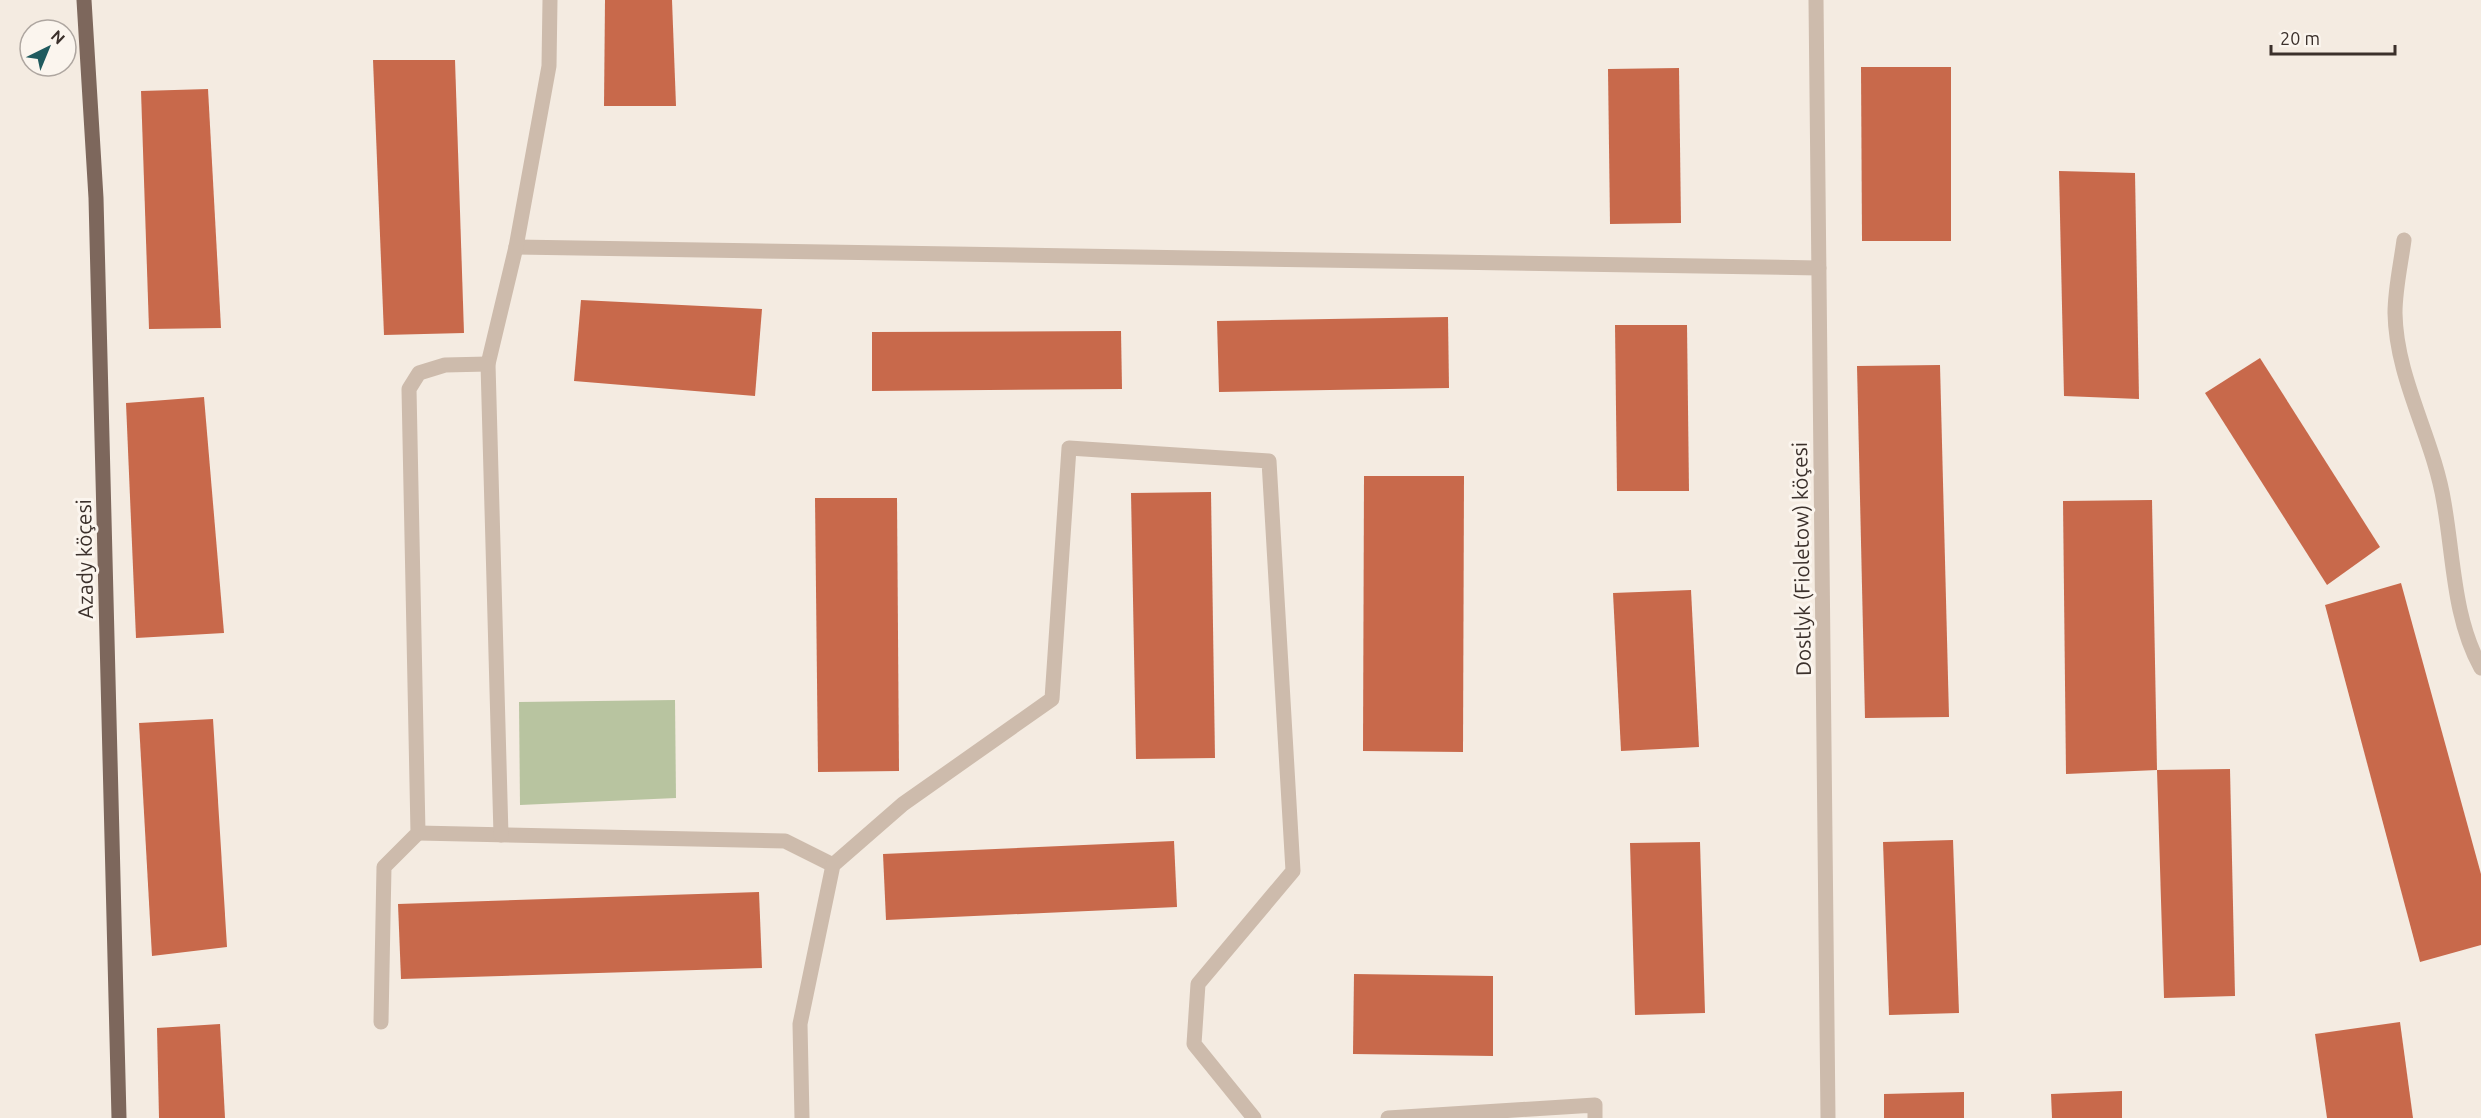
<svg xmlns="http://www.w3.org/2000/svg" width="2481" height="1118" font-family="Ubuntu,sans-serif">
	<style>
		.green { fill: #b8c4a0 }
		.building { fill: #c8694b }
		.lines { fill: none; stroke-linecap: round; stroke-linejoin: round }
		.minor { stroke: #cdbbac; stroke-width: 15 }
		.major { stroke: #7d675c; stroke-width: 15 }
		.labels { text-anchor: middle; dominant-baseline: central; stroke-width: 6; stroke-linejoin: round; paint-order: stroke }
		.street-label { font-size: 21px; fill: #3b302b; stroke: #fbf5ee }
	</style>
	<rect width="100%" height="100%" fill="#f4ebe1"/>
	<polygon class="green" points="675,700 676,798 520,805 519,702"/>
	<g class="building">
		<polygon points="605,0 672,0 676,106 604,106"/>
		<polygon points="373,60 455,60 464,333 384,335"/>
		<polygon points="1861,67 1951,67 1951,241 1862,241"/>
		<polygon points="1679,68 1681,223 1610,224 1608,69"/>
		<polygon points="208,89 221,328 149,329 141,91"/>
		<polygon points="2059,171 2135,173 2139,399 2064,396"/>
		<polygon points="581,300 762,309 755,396 574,381"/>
		<polygon points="1448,317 1449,388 1219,392 1217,321"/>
		<polygon points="1615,325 1687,325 1689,491 1617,491"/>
		<polygon points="1121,331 1122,389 872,391 872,332"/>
		<polygon points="2260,358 2380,547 2327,585 2205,393"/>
		<polygon points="1940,365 1949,717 1865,718 1857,366"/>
		<polygon points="204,397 224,633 136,638 126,403"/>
		<polygon points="1364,476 1464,476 1463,752 1363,751"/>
		<polygon points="1211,492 1215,758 1136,759 1131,493"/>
		<polygon points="815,498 897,498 899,771 818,772"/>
		<polygon points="2152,500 2157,770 2066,774 2063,501"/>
		<polygon points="2401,583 2481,874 2481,945 2420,962 2325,605"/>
		<polygon points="1691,590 1699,747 1621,751 1613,593"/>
		<polygon points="213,719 227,947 152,956 139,723"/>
		<polygon points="2230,769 2235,996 2164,998 2157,770"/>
		<polygon points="1953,840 1959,1013 1889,1015 1883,842"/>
		<polygon points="1174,841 1177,907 886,920 883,854"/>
		<polygon points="1700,842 1705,1013 1635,1015 1630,843"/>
		<polygon points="759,892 762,968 401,979 398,904"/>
		<polygon points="1354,974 1493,976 1493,1056 1353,1054"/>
		<polygon points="2400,1022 2413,1118 2327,1118 2315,1034"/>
		<polygon points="220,1024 225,1118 159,1118 157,1028"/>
		<polygon points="2122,1091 2122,1118 2052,1118 2051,1094"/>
		<polygon points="1964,1092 1964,1118 1884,1118 1884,1094"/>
	</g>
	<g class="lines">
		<g class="minor">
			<polyline points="1816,0 1828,1118"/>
			<path d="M2404,240C2401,263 2395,289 2395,313C2396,379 2434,439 2444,503C2454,559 2453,617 2481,668"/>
			<polyline points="516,247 1819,268"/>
			<polyline points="418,833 785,841 833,865"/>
			<polyline points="501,835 488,364 516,247 549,66 550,0"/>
			<polyline points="381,1022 384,867 418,833 409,389 419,373 445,365 488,364"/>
			<polyline points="802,1118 800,1024 833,865 903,804 1052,699 1069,448 1269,461 1293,871 1198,984 1194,1044 1254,1118"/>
			<polyline points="1388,1118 1595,1105 1595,1118"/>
		</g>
		<polyline class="major" points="84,0 96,198 119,1118"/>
	</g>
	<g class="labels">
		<g class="street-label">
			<text transform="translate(84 559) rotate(-91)">Azady köçesi</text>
			<text transform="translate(1801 559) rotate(-91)">Dostlyk (Fioletow) köçesi</text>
		</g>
	</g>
	<g transform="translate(48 48) rotate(43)"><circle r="28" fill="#fbf5ee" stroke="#aea6a0" stroke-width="1.5"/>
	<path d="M0-4.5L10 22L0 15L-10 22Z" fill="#1f5a5e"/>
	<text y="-9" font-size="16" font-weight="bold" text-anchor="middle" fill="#3b302b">N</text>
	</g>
	<path d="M2271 45v9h124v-9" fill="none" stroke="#3b302b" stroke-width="3"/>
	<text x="2280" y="45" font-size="18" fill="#3b302b" stroke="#fbf5ee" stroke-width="4.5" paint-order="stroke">20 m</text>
</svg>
